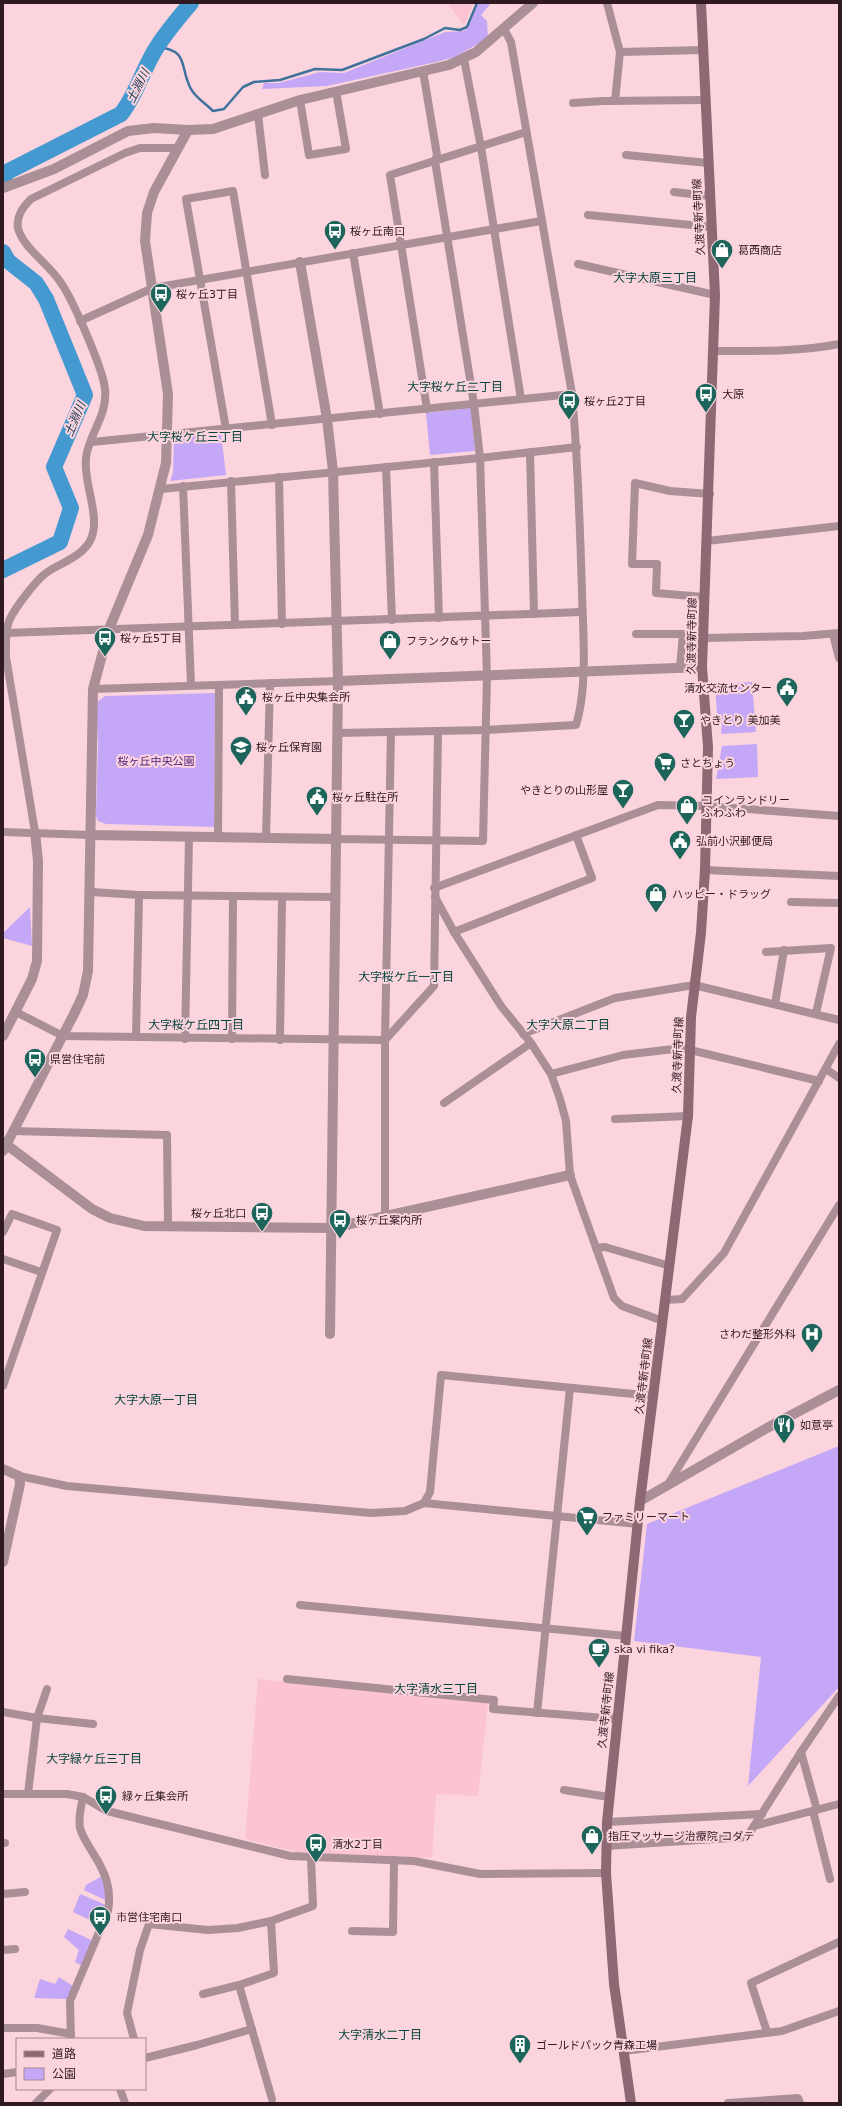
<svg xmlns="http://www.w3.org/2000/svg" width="842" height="2106" font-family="'DejaVu Sans','Noto Sans JP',sans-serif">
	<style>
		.built { fill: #fcc3d2 }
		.green { fill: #c5a7f7 }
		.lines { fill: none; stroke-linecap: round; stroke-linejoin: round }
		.stream { stroke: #3f739c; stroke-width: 2.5 }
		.river { stroke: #4599d1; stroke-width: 16 }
		.minor { stroke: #aa8f96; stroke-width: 8 }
		.tertiary { stroke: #aa8f96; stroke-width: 10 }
		.secondary { stroke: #8e6872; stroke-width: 10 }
		.labels { text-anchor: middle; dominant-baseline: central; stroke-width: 4; stroke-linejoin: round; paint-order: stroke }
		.street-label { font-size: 11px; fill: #301920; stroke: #fbd4de }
		.poi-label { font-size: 11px; fill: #301920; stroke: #fbd4de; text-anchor: start }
		.park-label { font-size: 11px; fill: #502580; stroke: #fbd4de }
		.water-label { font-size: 12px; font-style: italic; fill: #153951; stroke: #fbd4de }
		.neighbourhood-label { font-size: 12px; fill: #06443c; stroke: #fbd4de }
	</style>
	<rect width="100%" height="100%" fill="#fbd4de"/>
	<g class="built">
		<polygon points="447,3 474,3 464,25"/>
		<polygon points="258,1679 488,1703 478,1796 436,1794 432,1858 296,1852 245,1839"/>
	</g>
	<g class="green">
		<polygon points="478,3 491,3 481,15 487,21 488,38 455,57 436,62 327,86 262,89 264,83 279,83 320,72 344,73 445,32 464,31 468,28"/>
		<polygon points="471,408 475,451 430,455 426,413"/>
		<polygon points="221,433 226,475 170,481 173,473 174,441 182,437"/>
		<polygon points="752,682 756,732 721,734 722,725 717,713 715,684"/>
		<polygon points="215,693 214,827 106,824 98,821 96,816 98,743 96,703 105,696"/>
		<polygon points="757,744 758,777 716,779 722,746"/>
		<polygon points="30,907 32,946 3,938 3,933"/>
		<polygon points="839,1446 839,1687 748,1786 761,1657 634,1641 647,1524"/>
		<polygon points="102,1876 107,1901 84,1890 86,1885"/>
		<polygon points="80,1894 106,1905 100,1925 73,1912"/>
		<polygon points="68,1929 93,1941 83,1966 75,1962 79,1950 64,1937"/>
		<polygon points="59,1977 73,1986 67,1999 34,1998 40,1979 55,1984"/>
	</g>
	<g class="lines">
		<path class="stream" d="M157,47C190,50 179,67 191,89C195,97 206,104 213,111L224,109L243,87L254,82L280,80L315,69L342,70L424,39L445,28L460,30L467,27L477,3"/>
		<g class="river">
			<path d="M3,181L7,172L121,114C137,94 143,68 157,47C167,31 179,17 191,3"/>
			<polyline points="3,252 8,261 36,283 46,299 85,395 54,467 71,508 60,542 3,570"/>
		</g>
		<g class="minor">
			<polyline points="607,3 620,52 703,50"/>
			<polyline points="464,59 481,147 521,399"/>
			<polyline points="300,100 309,155 346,149 336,91"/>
			<polyline points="615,101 620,52"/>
			<polyline points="573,103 603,101 706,100"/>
			<polyline points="258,114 265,175"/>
			<polyline points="626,155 708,163"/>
			<polyline points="674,192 710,196"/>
			<polyline points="588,215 712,227"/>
			<polyline points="353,253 380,414"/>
			<polyline points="578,264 715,295"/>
			<polyline points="80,321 153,288 541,221"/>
			<path d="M714,351C756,351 798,352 839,344"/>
			<polyline points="427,409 390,175 526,132"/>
			<polyline points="226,429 186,199 233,191 272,425"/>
			<polyline points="92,442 572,394"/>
			<polyline points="530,452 534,614"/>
			<polyline points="434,462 439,618"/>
			<polyline points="386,467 392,620"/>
			<polyline points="279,477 282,624"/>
			<polyline points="231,481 235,625"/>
			<polyline points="183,486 191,685"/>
			<polyline points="161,489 480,458 577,447"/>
			<polyline points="707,541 839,526"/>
			<polyline points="704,597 656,593 657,564 632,564 635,483 670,491 710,494"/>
			<polyline points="6,633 582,612"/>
			<polyline points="636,634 683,634 680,668"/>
			<polyline points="833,634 839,658"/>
			<polyline points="703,638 803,636 839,633"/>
			<polyline points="93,689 338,681"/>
			<path d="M338,733L485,730L576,725C588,686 583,633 582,592C580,525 578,460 572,394L511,42L504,29"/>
			<polyline points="3,832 91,835"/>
			<path d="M35,832L6,657C6,645 5,631 9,621C14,609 38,577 49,571C63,562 83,556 91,539C101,516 83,483 86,458C88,435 108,416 105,389C103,369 73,300 61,283C51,266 22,247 18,228C16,216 23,207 31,199L125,153L140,148H177"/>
			<polyline points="218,837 219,685"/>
			<polyline points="266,838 270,683"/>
			<polyline points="337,839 483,841 487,676 480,458 474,404 435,161 437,155 423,71"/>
			<polyline points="705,870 839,876"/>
			<polyline points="434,888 658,805 708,806 839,816"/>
			<polyline points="91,892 139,895 136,1037"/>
			<polyline points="139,895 335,897"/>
			<polyline points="435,897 454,932 501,1006 531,1043 551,1074 560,1099 566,1121 570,1175 614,1298 622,1306 663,1321"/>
			<polyline points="791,902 839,903"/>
			<polyline points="454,932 592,878 576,835"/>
			<polyline points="766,952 831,948 816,1013"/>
			<polyline points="775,1004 784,950"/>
			<polyline points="16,1012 63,1036 385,1040 434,986 438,731"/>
			<polyline points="523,1034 615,998 694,985 839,1020"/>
			<polyline points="185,1039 189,837"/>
			<polyline points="232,1039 233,897"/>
			<polyline points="280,1040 282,898"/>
			<polyline points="826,1069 839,1078"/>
			<polyline points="551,1074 623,1055 682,1048 819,1081"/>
			<polyline points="444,1103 531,1043"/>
			<polyline points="615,1119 688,1116"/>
			<polyline points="13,1131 167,1135 168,1227"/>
			<polyline points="385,1216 385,1040 391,732"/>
			<polyline points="3,1232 12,1214 57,1230 3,1386"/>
			<polyline points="596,1248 605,1247 670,1266"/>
			<polyline points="3,1259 41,1272"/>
			<polyline points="666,1300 682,1299 724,1253 839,1044"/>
			<polyline points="19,1476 67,1486 371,1513 405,1511 424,1503 638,1524"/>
			<polyline points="667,1486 839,1205"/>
			<polyline points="424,1503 430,1492 441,1375 654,1396"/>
			<polyline points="300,1605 626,1636"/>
			<polyline points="287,1679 494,1700 493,1709 617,1719"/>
			<polyline points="3,1712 37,1718 93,1724"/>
			<polyline points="537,1713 570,1388"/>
			<polyline points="801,1752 817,1810"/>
			<polyline points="564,1790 609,1797"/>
			<polyline points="3,1794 67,1794 83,1797 107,1811 290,1856 414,1861 480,1874 606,1873"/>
			<polyline points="28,1794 37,1718 47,1689"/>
			<polyline points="813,1811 830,1879"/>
			<polyline points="607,1822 762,1814"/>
			<polyline points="754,1826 839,1804"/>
			<polyline points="3,1843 5,1843"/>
			<polyline points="606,1846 747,1837 801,1752 839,1696"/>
			<polyline points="3,1894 25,1892"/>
			<polyline points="352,1931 393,1932 394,1860"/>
			<polyline points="3,1950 15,1949"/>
			<polyline points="203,1994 239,1985"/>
			<polyline points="3,2028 37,2028 71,2034"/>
			<polyline points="767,2032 751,1983 839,1942"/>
			<path d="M71,2039L70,2001L108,1911C112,1888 105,1872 93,1853C88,1845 82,1836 80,1828C78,1817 81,1807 83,1797"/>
			<polyline points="134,2039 127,2013 140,1950 149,1924 208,1930 238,1928 271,1921"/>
			<polyline points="624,2051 782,2031 839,2011"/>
			<polyline points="145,2058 197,2045 252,2029"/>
			<polyline points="3,2074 17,2072"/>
			<polyline points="120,2089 125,2103"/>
			<polyline points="272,2099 239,1985 274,1973 271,1921 313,1906 311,1858"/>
			<polyline points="36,2103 50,2089"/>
			<polyline points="728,2103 798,2098 800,2103"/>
		</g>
		<g class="tertiary">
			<polyline points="3,188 54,169 128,131 154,128 188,130 213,129 300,100 449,65 476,52 533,3"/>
			<polyline points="300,262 327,419 333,471 338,681 330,1334"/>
			<polyline points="338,681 702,667"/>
			<polyline points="91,835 337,839"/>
			<polyline points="3,1036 32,979 37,961 38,861 35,832"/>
			<polyline points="3,1142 92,1209 110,1218 144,1226 332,1228 570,1175"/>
			<polyline points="3,1151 74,1014 83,995 88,971 93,689 109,629 148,535 166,463 168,394 145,241 147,213 154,192 188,130"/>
			<polyline points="3,1469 19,1476 20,1484 3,1562"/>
			<polyline points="640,1501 767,1428 839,1390"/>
		</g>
		<polyline class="secondary" points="631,2103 614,1984 606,1873 607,1822 640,1501 688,1116 691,1017 701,933 705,870 708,747 702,667 715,295 701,3"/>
	</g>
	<defs>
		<g id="bus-pin" transform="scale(1.15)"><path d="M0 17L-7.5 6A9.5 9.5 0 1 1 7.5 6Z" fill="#1d655b" stroke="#fbd4de"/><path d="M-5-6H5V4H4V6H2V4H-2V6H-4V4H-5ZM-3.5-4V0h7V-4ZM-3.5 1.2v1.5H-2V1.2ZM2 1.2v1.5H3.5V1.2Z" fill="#fff"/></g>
		<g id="shop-pin" transform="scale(1.15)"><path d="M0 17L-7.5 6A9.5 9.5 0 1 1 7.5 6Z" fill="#1d655b" stroke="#fbd4de"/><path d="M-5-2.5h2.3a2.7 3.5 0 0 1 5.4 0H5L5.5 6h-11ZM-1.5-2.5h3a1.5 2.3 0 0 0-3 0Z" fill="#fff"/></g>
		<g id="civic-pin" transform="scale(1.15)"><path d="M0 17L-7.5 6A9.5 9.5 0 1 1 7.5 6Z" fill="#1d655b" stroke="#fbd4de"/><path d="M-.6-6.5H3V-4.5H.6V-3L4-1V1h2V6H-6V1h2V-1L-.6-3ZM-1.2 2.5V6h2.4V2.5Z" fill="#fff"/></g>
		<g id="bar-pin" transform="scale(1.15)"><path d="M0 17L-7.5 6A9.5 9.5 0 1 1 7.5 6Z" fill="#1d655b" stroke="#fbd4de"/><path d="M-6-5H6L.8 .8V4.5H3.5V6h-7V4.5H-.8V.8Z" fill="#fff"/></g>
		<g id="school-pin" transform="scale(1.15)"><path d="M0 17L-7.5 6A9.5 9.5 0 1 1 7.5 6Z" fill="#1d655b" stroke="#fbd4de"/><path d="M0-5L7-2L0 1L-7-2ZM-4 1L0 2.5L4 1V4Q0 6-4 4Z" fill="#fff"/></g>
		<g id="supermarket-pin" transform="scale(1.15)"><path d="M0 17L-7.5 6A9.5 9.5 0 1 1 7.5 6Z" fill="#1d655b" stroke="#fbd4de"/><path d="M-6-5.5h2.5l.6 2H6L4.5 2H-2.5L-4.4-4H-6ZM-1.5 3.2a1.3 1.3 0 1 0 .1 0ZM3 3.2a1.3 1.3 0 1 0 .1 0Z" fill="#fff"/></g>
		<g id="hospital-pin" transform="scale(1.15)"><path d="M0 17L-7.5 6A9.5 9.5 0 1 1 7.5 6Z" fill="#1d655b" stroke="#fbd4de"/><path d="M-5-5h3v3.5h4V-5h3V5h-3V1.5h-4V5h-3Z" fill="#fff"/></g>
		<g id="restaurant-pin" transform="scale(1.15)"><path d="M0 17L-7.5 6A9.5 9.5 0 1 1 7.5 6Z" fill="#1d655b" stroke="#fbd4de"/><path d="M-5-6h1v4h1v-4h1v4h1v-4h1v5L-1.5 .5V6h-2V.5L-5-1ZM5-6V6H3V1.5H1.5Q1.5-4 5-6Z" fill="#fff"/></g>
		<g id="cafe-pin" transform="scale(1.15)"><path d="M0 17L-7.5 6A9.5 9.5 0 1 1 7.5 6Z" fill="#1d655b" stroke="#fbd4de"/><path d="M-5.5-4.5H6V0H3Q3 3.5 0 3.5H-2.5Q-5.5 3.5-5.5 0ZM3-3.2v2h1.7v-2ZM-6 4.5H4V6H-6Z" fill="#fff"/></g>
		<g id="building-pin" transform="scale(1.15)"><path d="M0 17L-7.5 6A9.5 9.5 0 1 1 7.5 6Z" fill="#1d655b" stroke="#fbd4de"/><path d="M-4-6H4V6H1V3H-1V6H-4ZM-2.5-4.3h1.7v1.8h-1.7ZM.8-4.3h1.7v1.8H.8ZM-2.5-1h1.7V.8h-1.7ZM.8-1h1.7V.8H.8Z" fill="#fff"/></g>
	</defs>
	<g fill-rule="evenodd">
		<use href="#bus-pin" x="335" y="231"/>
		<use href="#shop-pin" x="722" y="250"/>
		<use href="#bus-pin" x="161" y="294"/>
		<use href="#bus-pin" x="706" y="394"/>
		<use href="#bus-pin" x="569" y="401"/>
		<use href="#bus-pin" x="105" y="638"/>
		<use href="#shop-pin" x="390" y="641"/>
		<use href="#civic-pin" x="787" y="688"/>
		<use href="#civic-pin" x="246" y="697"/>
		<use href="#bar-pin" x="684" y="720"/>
		<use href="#school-pin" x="241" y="747"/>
		<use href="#supermarket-pin" x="665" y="763"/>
		<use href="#bar-pin" x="623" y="790"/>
		<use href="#civic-pin" x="317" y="797"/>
		<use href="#shop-pin" x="687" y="806"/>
		<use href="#civic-pin" x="680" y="841"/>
		<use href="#shop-pin" x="656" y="894"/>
		<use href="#bus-pin" x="35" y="1059"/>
		<use href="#bus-pin" x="262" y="1213"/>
		<use href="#bus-pin" x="340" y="1220"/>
		<use href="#hospital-pin" x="812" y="1334"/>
		<use href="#restaurant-pin" x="784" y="1425"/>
		<use href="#supermarket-pin" x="587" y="1517"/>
		<use href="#cafe-pin" x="599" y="1649"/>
		<use href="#bus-pin" x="106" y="1796"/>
		<use href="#shop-pin" x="592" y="1836"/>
		<use href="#bus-pin" x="316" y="1844"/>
		<use href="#bus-pin" x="100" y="1917"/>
		<use href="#building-pin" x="520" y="2045"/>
	</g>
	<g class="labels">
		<g class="street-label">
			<text transform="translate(699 217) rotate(-93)">久渡寺新寺町線</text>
			<text transform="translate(692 636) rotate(-89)">久渡寺新寺町線</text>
			<text transform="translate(678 1055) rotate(-88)">久渡寺新寺町線</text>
			<text transform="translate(644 1376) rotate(-83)">久渡寺新寺町線</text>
			<text transform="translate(606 1710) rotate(-84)">久渡寺新寺町線</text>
		</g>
		<g class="poi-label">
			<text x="350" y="231">桜ヶ丘南口</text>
			<text x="738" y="250">葛西商店</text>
			<text x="176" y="294">桜ヶ丘3丁目</text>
			<text x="722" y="394">大原</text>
			<text x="584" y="401">桜ヶ丘2丁目</text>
			<text x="120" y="638">桜ヶ丘5丁目</text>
			<text x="406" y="641">フランク&amp;サトー</text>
			<text x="772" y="688" text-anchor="end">清水交流センター</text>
			<text x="262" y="697">桜ヶ丘中央集会所</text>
			<text x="700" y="720">やきとり 美加美</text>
			<text x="256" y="747">桜ヶ丘保育園</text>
			<text x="680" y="763">さとちょう</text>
			<text x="608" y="790" text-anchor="end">やきとりの山形屋</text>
			<text x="332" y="797">桜ヶ丘駐在所</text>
			<text x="702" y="800">コインランドリー<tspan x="702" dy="13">ふわふわ</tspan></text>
			<text x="696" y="841">弘前小沢郵便局</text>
			<text x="672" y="894">ハッピー・ドラッグ</text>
			<text x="50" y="1059">県営住宅前</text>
			<text x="246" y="1213" text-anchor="end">桜ヶ丘北口</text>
			<text x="356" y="1220">桜ヶ丘案内所</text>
			<text x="796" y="1334" text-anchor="end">さわだ整形外科</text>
			<text x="800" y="1425">如意亭</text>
			<text x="602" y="1517">ファミリーマート</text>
			<text x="614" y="1649">ska vi fika?</text>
			<text x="122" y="1796">緑ヶ丘集会所</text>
			<text x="608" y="1836">指圧マッサージ治療院 コダテ</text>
			<text x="332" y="1844">清水2丁目</text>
			<text x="116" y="1917">市営住宅南口</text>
			<text x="536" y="2045">ゴールドパック青森工場</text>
		</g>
		<g class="park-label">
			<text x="156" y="761">桜ヶ丘中央公園</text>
		</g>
		<g class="water-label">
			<text transform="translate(138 86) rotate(-63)">土淵川</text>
			<text transform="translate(75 419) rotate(-67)">土淵川</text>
		</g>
		<g class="neighbourhood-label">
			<text x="655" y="278">大字大原三丁目</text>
			<text x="455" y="387">大字桜ケ丘二丁目</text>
			<text x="195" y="437">大字桜ケ丘三丁目</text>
			<text x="406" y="977">大字桜ケ丘一丁目</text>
			<text x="196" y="1025">大字桜ケ丘四丁目</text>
			<text x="568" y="1025">大字大原二丁目</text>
			<text x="156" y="1400">大字大原一丁目</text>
			<text x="436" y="1689">大字清水三丁目</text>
			<text x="94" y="1759">大字緑ケ丘三丁目</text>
			<text x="380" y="2035">大字清水二丁目</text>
		</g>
	</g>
	<rect width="842" height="2106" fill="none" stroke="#301920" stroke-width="8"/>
	<rect x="16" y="2038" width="130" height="52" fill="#fbd4de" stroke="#aa8992"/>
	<rect x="24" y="2051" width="20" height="6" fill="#8e6872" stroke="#aa8992"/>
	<text x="52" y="2058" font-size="12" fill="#301920">道路</text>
	<rect x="24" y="2068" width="20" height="12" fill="#c5a7f7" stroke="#aa8992"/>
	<text x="52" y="2078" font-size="12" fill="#301920">公園</text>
</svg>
